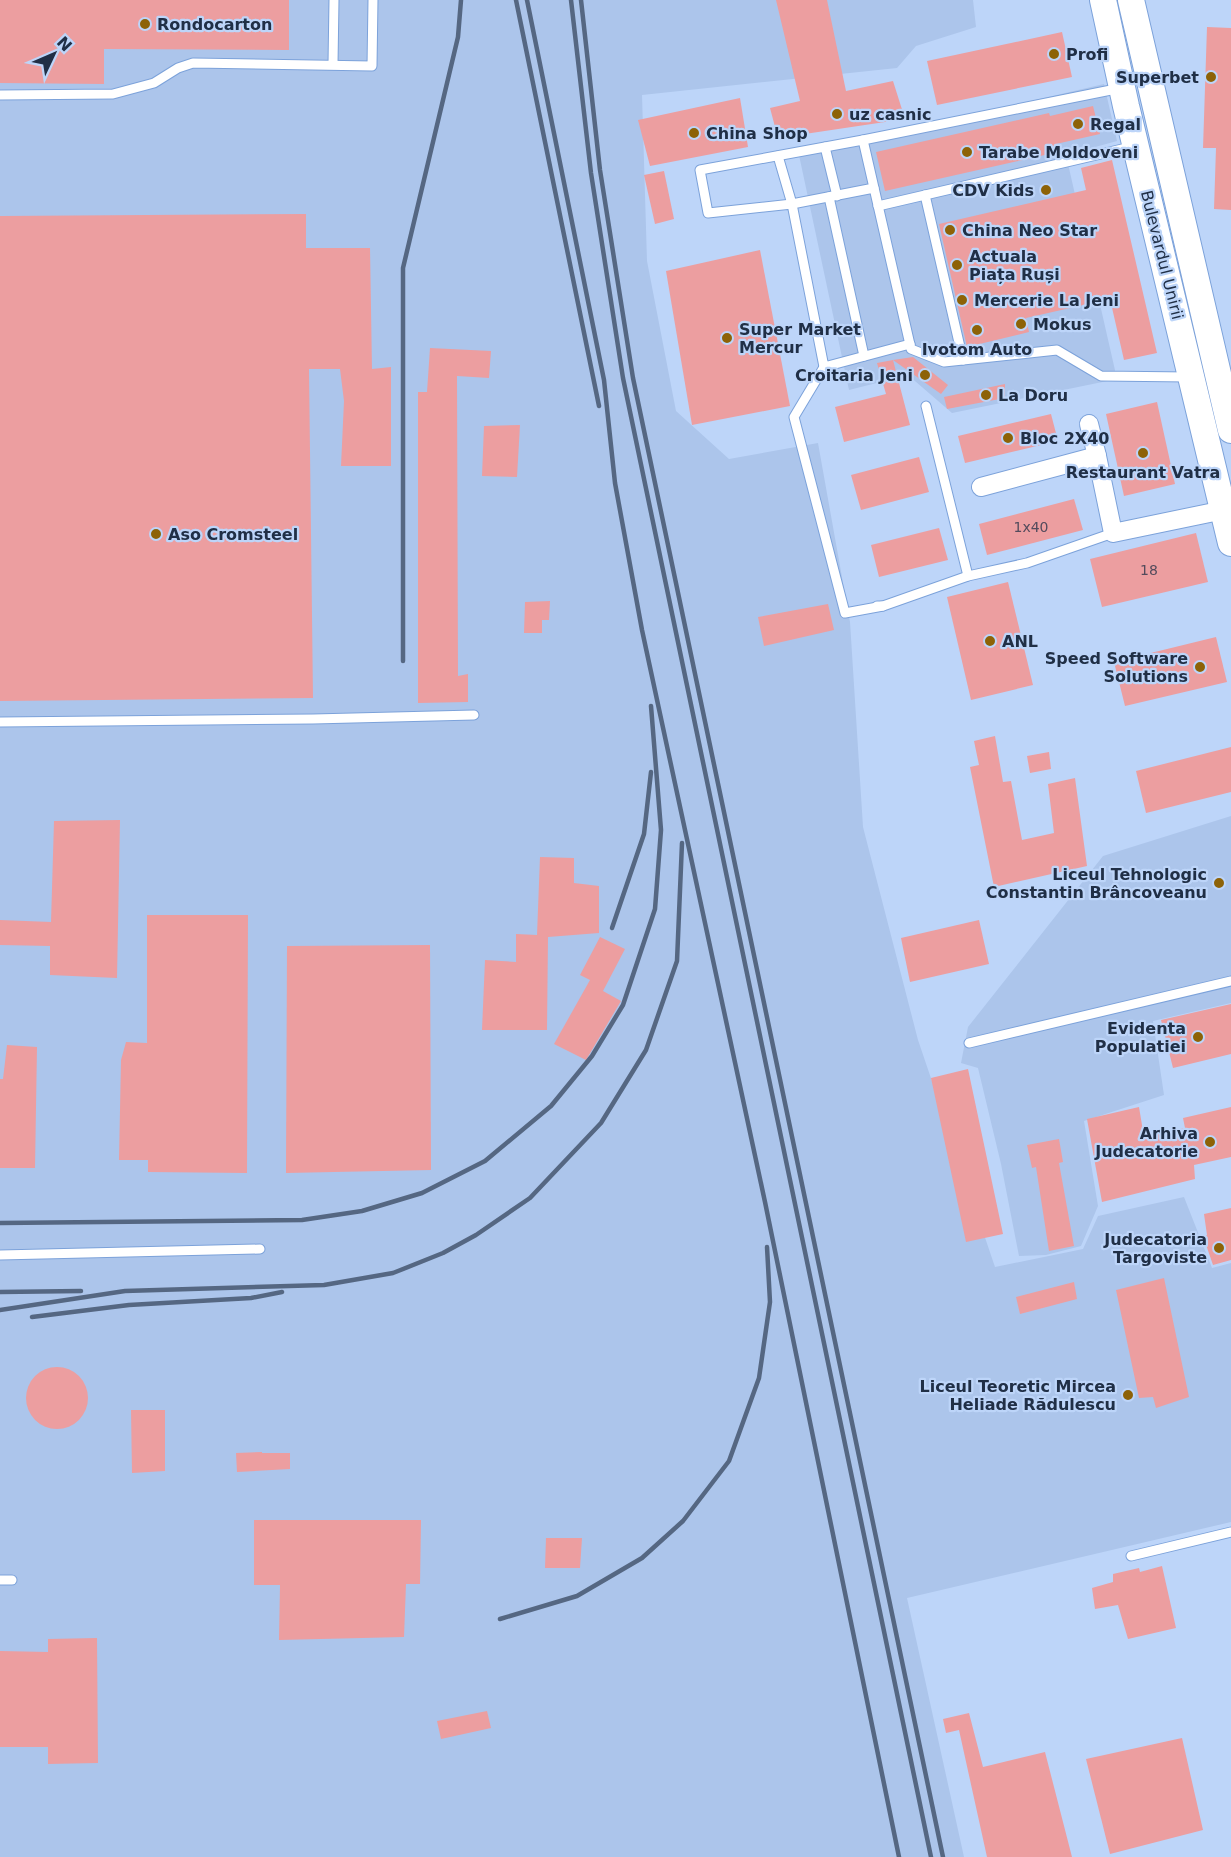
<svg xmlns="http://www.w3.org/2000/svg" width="1231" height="1857" font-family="'DejaVu Sans',sans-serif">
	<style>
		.built { fill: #acc5eb }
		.building { fill: #ec9ea0 }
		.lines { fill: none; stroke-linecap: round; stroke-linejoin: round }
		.service-casing { stroke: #7ca2da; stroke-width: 11 }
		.minor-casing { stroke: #7ca2da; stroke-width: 20 }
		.secondary-casing { stroke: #7ca2da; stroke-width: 28 }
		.service { stroke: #fff; stroke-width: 9 }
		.minor { stroke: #fff; stroke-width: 18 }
		.secondary { stroke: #fff; stroke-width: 26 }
		.rail { stroke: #556782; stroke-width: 4.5 }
		.poi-dot { fill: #8d6207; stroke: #bdd5f9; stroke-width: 2 }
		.labels { text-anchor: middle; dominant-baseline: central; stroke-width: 4.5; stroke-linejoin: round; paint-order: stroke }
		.number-label { font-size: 14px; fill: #534b5c }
		.poi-label { font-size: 16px; font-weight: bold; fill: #202f46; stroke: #bdd5f9; text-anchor: start }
		.street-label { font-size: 16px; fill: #202f46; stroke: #bdd5f9 }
	</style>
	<rect width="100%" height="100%" fill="#bdd5f9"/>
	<g class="built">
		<polygon points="0,0 973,0 976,27 916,46 897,68 642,95 647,261 676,411 729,459 818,443 850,622 863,827 918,1040 995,1267 1083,1249 1098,1216 1184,1197 1212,1268 1231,1263 1231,1522 907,1598 964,1857 0,1857"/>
		<polygon points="1104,84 1117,141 1066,155 1117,379 952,413 908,375 849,390 799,155"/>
		<polygon points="1231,816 1231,1003 1153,1021 1164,1095 1084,1121 1098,1206 1081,1246 1046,1255 1019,1256 1001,1164 978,1068 961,1063 968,1027 1103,856"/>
	</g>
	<g class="building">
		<polygon points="0,0 289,0 289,50 104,49 104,84 0,83"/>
		<polygon points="776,0 827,0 846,91 893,81 905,119 778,138 770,108 800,101"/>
		<polygon points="1207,27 1231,28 1231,210 1214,209 1216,148 1203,148"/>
		<polygon points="1062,32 1072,77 937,105 927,61"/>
		<polygon points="740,98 748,147 650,166 638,120"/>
		<polygon points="1093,106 1100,134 1056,144 1058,152 885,191 876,152 1049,113 1050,116"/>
		<polygon points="1112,160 1157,353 1124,360 1110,299 1026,318 1029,332 967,347 939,224 1086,190 1081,168"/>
		<polygon points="664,171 674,219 655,224 644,175"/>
		<polygon points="306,214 306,248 370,248 372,369 391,367 391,466 341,466 344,401 340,369 309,369 313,698 0,701 0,216"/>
		<polygon points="760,250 790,406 692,425 666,271"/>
		<polygon points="430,348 491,351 489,378 457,376 458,676 468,674 468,702 418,703 418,392 427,392"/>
		<polygon points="913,357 948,385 941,394 893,360"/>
		<polygon points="893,360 910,425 844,442 835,407 886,394 877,363"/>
		<polygon points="1005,384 1005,398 947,409 944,397"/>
		<polygon points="1157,402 1175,484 1124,496 1106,414"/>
		<polygon points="1051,414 1058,441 965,463 958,436"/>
		<polygon points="520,425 517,477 482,476 484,426"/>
		<polygon points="919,457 929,492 861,510 851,475"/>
		<polygon points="1074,499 1083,530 987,555 979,524"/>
		<polygon points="939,528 948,560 879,577 871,545"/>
		<polygon points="1196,533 1208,582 1102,607 1090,559"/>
		<polygon points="1008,582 1033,685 971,700 947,597"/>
		<polygon points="550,601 549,620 542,620 542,633 524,633 525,602"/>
		<polygon points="828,604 834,630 764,646 758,617"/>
		<polygon points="1216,637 1227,682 1125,706 1114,662"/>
		<polygon points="995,736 1003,782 1011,781 1022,840 1054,833 1048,784 1075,778 1087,866 994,887 970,767 979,765 974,741"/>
		<polygon points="1231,747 1231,792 1146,813 1136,771"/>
		<polygon points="1049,752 1051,769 1030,773 1027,756"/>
		<polygon points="120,820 117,978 50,975 50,946 0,945 0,920 51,922 54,821"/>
		<polygon points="540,857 574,858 574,883 599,886 599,933 548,937 547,1030 482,1030 485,960 516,962 516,934 537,935"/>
		<polygon points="147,915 248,915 247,1173 148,1172 148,1160 119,1160 121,1060 126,1042 147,1043"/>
		<polygon points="979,920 989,964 910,982 901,938"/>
		<polygon points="600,937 625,949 603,991 621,1001 586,1060 554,1044 590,980 580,975"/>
		<polygon points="430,945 431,1170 286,1173 287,946"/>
		<polygon points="1231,1004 1231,1054 1173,1068 1161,1020"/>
		<polygon points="7,1045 37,1047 35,1168 0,1168 0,1079 3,1079"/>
		<polygon points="968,1069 1003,1234 966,1242 931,1078"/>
		<polygon points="1139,1107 1144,1137 1185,1128 1183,1118 1231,1107 1231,1157 1194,1165 1195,1179 1102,1202 1087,1119"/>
		<polygon points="1059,1139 1063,1162 1059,1163 1074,1246 1049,1251 1036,1167 1032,1168 1027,1145"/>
		<polygon points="1231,1208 1231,1260 1213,1265 1203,1236 1207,1235 1204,1214"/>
		<polygon points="1164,1278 1189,1397 1156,1408 1153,1397 1139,1398 1116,1290"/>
		<polygon points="1074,1282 1077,1299 1020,1314 1016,1297"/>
		<circle cx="57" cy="1398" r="31"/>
		<polygon points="131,1410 165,1410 165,1471 132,1473"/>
		<polygon points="262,1452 262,1453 290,1453 290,1469 237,1472 236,1453"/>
		<polygon points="254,1520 421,1520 420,1584 406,1584 404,1637 279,1640 280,1585 254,1585"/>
		<polygon points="546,1538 582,1538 580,1568 545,1568"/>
		<polygon points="1162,1566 1176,1628 1128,1639 1118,1605 1095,1609 1092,1588 1113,1582 1113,1574 1139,1568 1140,1572"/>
		<polygon points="97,1638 98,1763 48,1764 48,1747 0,1747 0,1651 48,1652 48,1639"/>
		<polygon points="487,1711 491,1728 441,1739 437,1721"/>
		<polygon points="969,1713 983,1767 1045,1752 1072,1857 987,1857 959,1730 946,1733 943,1719"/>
		<polygon points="1182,1738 1203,1830 1110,1854 1086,1759"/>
	</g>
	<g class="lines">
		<g class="service-casing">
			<g id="service">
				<polyline points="333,64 334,0"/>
				<polyline points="0,95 113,94 154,83 178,68 193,63 372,66 373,0"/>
				<polyline points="863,140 911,349 944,362 1057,350 1101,376 1189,377"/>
				<polyline points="825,147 837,196"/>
				<polyline points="778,156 792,204 874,188"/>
				<polyline points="925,195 963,360"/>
				<polyline points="829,197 864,356"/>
				<polyline points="878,206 1135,146"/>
				<polyline points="910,344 824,367 792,204 708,213 700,170 863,140 1121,88"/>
				<polyline points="824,367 794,417 845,613 883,606"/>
				<polyline points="926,406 968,576"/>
				<polyline points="877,606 883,606 968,576 1027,563 1113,533"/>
				<polyline points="0,722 313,719 474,715"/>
				<polyline points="969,1043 1231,981"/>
				<polyline points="0,1255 260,1249"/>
				<polyline points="1131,1556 1231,1532"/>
				<polyline points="0,1580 12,1580"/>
			</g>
		</g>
		<g class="minor-casing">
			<g id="minor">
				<polyline points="1089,424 1097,456"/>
				<polyline points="981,487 1097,456 1113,533 1224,510"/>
			</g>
		</g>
		<g class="secondary-casing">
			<g id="secondary">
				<polyline points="1103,0 1126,106 1231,543"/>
				<polyline points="1131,0 1231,430"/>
			</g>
		</g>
		<use href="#service" class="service"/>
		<use href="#minor" class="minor"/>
		<use href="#secondary" class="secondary"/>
		<g class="rail">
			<polyline points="516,0 599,406"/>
			<polyline points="527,0 604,380 615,483 642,630 765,1202 899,1857"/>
			<polyline points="571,0 591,173 623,378 931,1857"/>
			<polyline points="581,0 600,170 633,378 943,1857"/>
			<polyline points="403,661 403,268 458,37 461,0"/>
			<polyline points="612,928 644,834 651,772"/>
			<polyline points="0,1223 302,1220 362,1211 422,1193 485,1161 551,1106 592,1056 623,1005 655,909 661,830 651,706"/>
			<polyline points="0,1292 81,1291"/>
			<polyline points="0,1310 125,1291 324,1285 393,1273 443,1253 476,1235 530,1198 601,1123 646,1050 677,961 682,843"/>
			<polyline points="32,1317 129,1305 251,1298 282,1292"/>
			<polyline points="500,1619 577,1596 642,1558 683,1521 729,1461 759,1378 770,1302 767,1247"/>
		</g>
	</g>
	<g class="poi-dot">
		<circle cx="145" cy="24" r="6"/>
		<circle cx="1054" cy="54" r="6"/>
		<circle cx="1211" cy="77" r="6"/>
		<circle cx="837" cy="114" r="6"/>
		<circle cx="1078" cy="124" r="6"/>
		<circle cx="694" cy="133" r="6"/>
		<circle cx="967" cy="152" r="6"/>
		<circle cx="1046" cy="190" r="6"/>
		<circle cx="950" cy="230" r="6"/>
		<circle cx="957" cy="265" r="6"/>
		<circle cx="962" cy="300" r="6"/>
		<circle cx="1021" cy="324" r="6"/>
		<circle cx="977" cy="330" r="6"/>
		<circle cx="727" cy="338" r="6"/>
		<circle cx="925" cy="375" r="6"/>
		<circle cx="986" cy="395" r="6"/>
		<circle cx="1008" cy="438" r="6"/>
		<circle cx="1143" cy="453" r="6"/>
		<circle cx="156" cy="534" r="6"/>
		<circle cx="990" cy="641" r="6"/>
		<circle cx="1200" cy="667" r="6"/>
		<circle cx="1219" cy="883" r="6"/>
		<circle cx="1198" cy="1037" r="6"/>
		<circle cx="1210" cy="1142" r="6"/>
		<circle cx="1219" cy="1248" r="6"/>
		<circle cx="1128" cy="1395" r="6"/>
	</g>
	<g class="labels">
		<g class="number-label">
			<text x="1031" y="527">1x40</text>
			<text x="1149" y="570">18</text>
		</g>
		<g class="poi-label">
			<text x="157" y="24">Rondocarton</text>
			<text x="1066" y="54">Profi</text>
			<text x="1199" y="77" text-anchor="end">Superbet</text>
			<text x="849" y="114">uz casnic</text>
			<text x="1090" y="124">Regal</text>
			<text x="706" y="133">China Shop</text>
			<text x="979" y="152">Tarabe Moldoveni</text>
			<text x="1034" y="190" text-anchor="end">CDV Kids</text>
			<text x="962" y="230">China Neo Star</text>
			<text x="969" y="256">Actuala<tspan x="969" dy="18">Piața Ruși</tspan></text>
			<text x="974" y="300">Mercerie La Jeni</text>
			<text x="1033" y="324">Mokus</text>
			<text x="739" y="329">Super Market<tspan x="739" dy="18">Mercur</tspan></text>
			<text x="977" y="349" text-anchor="middle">Ivotom Auto</text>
			<text x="913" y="375" text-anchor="end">Croitaria Jeni</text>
			<text x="998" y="395">La Doru</text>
			<text x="1020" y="438">Bloc 2X40</text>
			<text x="1143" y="472" text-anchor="middle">Restaurant Vatra</text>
			<text x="168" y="534">Aso Cromsteel</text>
			<text x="1002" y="641">ANL</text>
			<text x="1188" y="658" text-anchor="end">Speed Software<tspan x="1188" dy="18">Solutions</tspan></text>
			<text x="1207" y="874" text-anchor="end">Liceul Tehnologic<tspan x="1207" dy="18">Constantin Brâncoveanu</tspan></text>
			<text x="1186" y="1028" text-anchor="end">Evidenta<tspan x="1186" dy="18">Populatiei</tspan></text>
			<text x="1198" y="1133" text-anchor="end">Arhiva<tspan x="1198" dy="18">Judecatorie</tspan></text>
			<text x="1207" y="1239" text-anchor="end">Judecatoria<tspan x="1207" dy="18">Targoviste</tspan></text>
			<text x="1116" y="1386" text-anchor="end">Liceul Teoretic Mircea<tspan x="1116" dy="18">Heliade Rădulescu</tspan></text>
		</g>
		<g class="street-label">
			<text transform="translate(1162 255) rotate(76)">Bulevardul Unirii</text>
		</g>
	</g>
	<g transform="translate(54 54) rotate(46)" stroke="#bdd5f9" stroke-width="4.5" paint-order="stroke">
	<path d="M0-4.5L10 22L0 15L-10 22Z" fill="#202f46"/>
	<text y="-9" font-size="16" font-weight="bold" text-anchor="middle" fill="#202f46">N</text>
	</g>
</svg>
